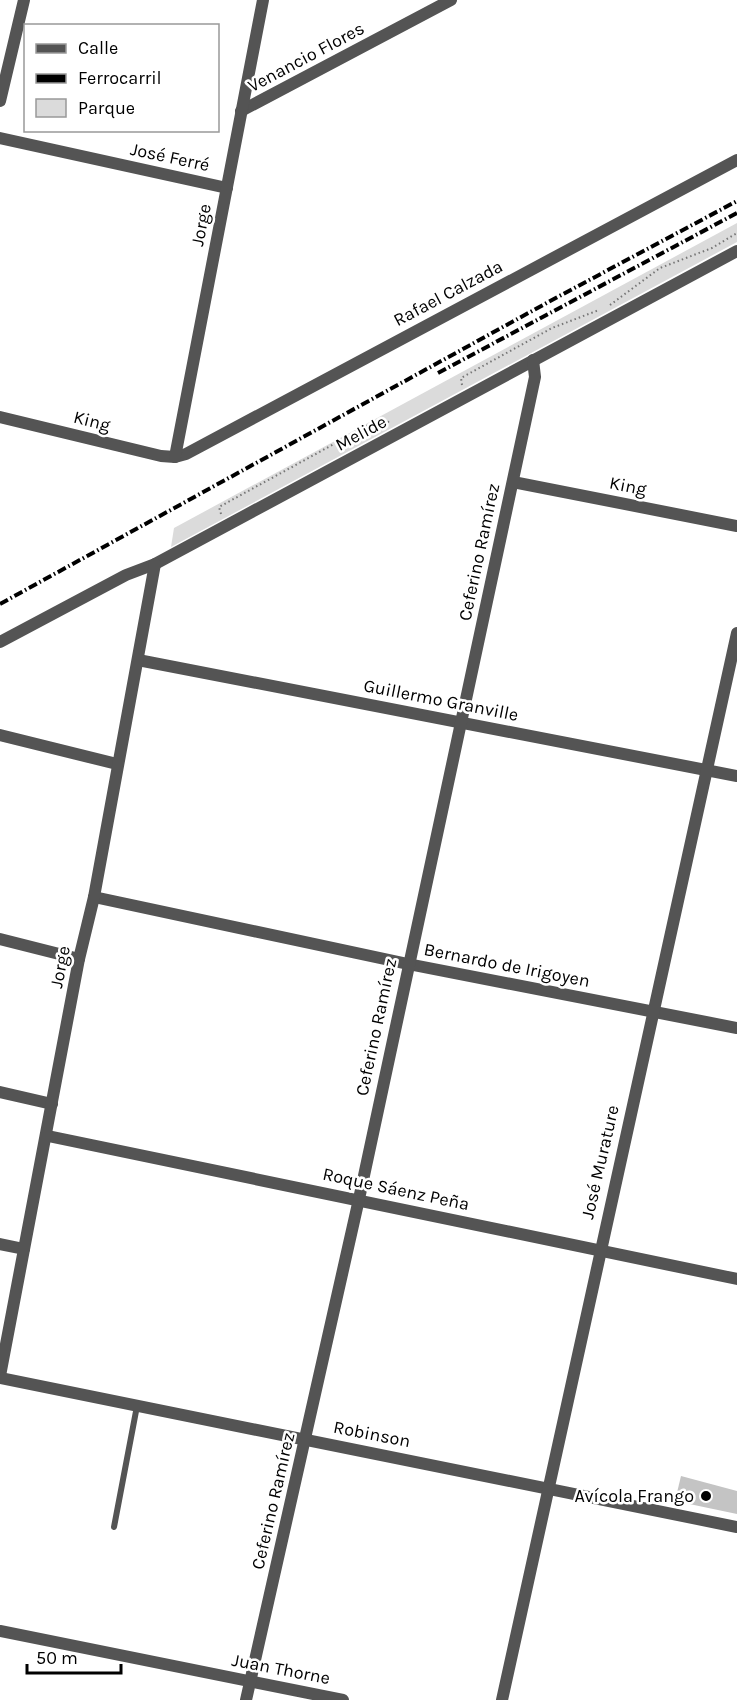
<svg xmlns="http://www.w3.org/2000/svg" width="737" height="1700" font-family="Karla,sans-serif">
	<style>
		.green { fill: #dbdbdb }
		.building { fill: #c4c4c4 }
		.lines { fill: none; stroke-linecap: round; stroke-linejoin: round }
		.path { stroke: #767676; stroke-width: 2; stroke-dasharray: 1.5 3; stroke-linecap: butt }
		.service { stroke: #545454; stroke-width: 6 }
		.minor { stroke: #545454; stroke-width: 12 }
		.rail { stroke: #000; stroke-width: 4; stroke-dasharray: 9 3 1.5 3; stroke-linecap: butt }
		.poi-dot { fill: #000; stroke: #fff; stroke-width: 2 }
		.labels { text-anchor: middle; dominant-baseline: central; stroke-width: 5; stroke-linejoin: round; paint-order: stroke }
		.street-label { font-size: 18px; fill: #000; stroke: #fff }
		.poi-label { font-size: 18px; fill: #000; stroke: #fff; text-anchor: end }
	</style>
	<rect width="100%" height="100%" fill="#fff"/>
	<polygon class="green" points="737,223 737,242 171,547 174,528"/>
	<polygon class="building" points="681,1476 737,1491 737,1514 675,1501"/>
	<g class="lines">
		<g class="path">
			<polyline points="610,305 660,268 712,248 737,233"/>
			<polyline points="462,385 461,378 552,328 599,310"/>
			<polyline points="221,514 219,507 376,421 391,422"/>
		</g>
		<polyline class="service" points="114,1527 137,1406"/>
		<g class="minor">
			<polyline points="0,101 24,0"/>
			<polyline points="241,111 451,0"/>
			<polyline points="0,138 227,188"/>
			<polyline points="0,417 161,456 175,457 186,454 737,160"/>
			<polyline points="175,457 263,0"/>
			<polyline points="513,482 737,526"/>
			<polyline points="0,642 126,575 155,564 737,251"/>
			<polyline points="138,660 737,776"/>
			<polyline points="0,735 117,764"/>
			<polyline points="94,897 408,964 737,1028"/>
			<polyline points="0,939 79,959"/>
			<polyline points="0,1092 52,1104"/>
			<polyline points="48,1136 737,1279"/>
			<polyline points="0,1244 24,1249"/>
			<polyline points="0,1376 79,959 94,897 155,564"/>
			<polyline points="0,1378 737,1527"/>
			<polyline points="0,1631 343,1700"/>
			<polyline points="246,1700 359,1199 535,377 533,360"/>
			<polyline points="502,1700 737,633"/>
		</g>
		<g class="rail">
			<polyline points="438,373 737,213"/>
			<polyline points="0,604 552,300 737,201"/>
		</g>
	</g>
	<circle class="poi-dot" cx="706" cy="1496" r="6"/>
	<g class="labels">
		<g class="street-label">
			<text transform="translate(306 57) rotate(-28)">Venancio Flores</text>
			<text transform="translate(170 157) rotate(12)">José Ferré</text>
			<text transform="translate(201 225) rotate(-79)">Jorge</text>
			<text transform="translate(448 293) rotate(-28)">Rafael Calzada</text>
			<text transform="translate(92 421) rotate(14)">King</text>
			<text transform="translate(361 433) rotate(-28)">Melide</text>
			<text transform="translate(628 486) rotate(11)">King</text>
			<text transform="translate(479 552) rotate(-78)">Ceferino Ramírez</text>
			<text transform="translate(441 700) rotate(11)">Guillermo Granville</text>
			<text transform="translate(507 965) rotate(11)">Bernardo de Irigoyen</text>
			<text transform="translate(60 967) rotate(-79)">Jorge</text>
			<text transform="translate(376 1027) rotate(-78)">Ceferino Ramírez</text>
			<text transform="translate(600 1162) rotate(-77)">José Murature</text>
			<text transform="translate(396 1189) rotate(12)">Roque Sáenz Peña</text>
			<text transform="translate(372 1434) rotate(11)">Robinson</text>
			<text transform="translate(273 1501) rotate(-77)">Ceferino Ramírez</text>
			<text transform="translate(281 1669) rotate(11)">Juan Thorne</text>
		</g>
		<g class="poi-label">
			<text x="694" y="1496">Avícola Frango</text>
		</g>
	</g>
	<rect x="24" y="24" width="195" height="108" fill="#ffffff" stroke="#999999" stroke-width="1.5"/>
	<rect x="36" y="44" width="30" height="9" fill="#545454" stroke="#999999" stroke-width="1.5"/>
	<text x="78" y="54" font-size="18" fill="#000000">Calle</text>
	<rect x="36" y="74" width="30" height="9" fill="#000000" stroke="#999999" stroke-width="1.5"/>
	<text x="78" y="84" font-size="18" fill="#000000">Ferrocarril</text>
	<rect x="36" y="99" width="30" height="18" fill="#dbdbdb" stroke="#999999" stroke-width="1.5"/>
	<text x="78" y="114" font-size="18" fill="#000000">Parque</text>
	<path d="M27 1664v9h94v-9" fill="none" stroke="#000000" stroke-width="3"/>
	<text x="36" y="1664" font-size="18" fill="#000000" stroke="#ffffff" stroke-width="4.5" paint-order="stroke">50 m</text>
</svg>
